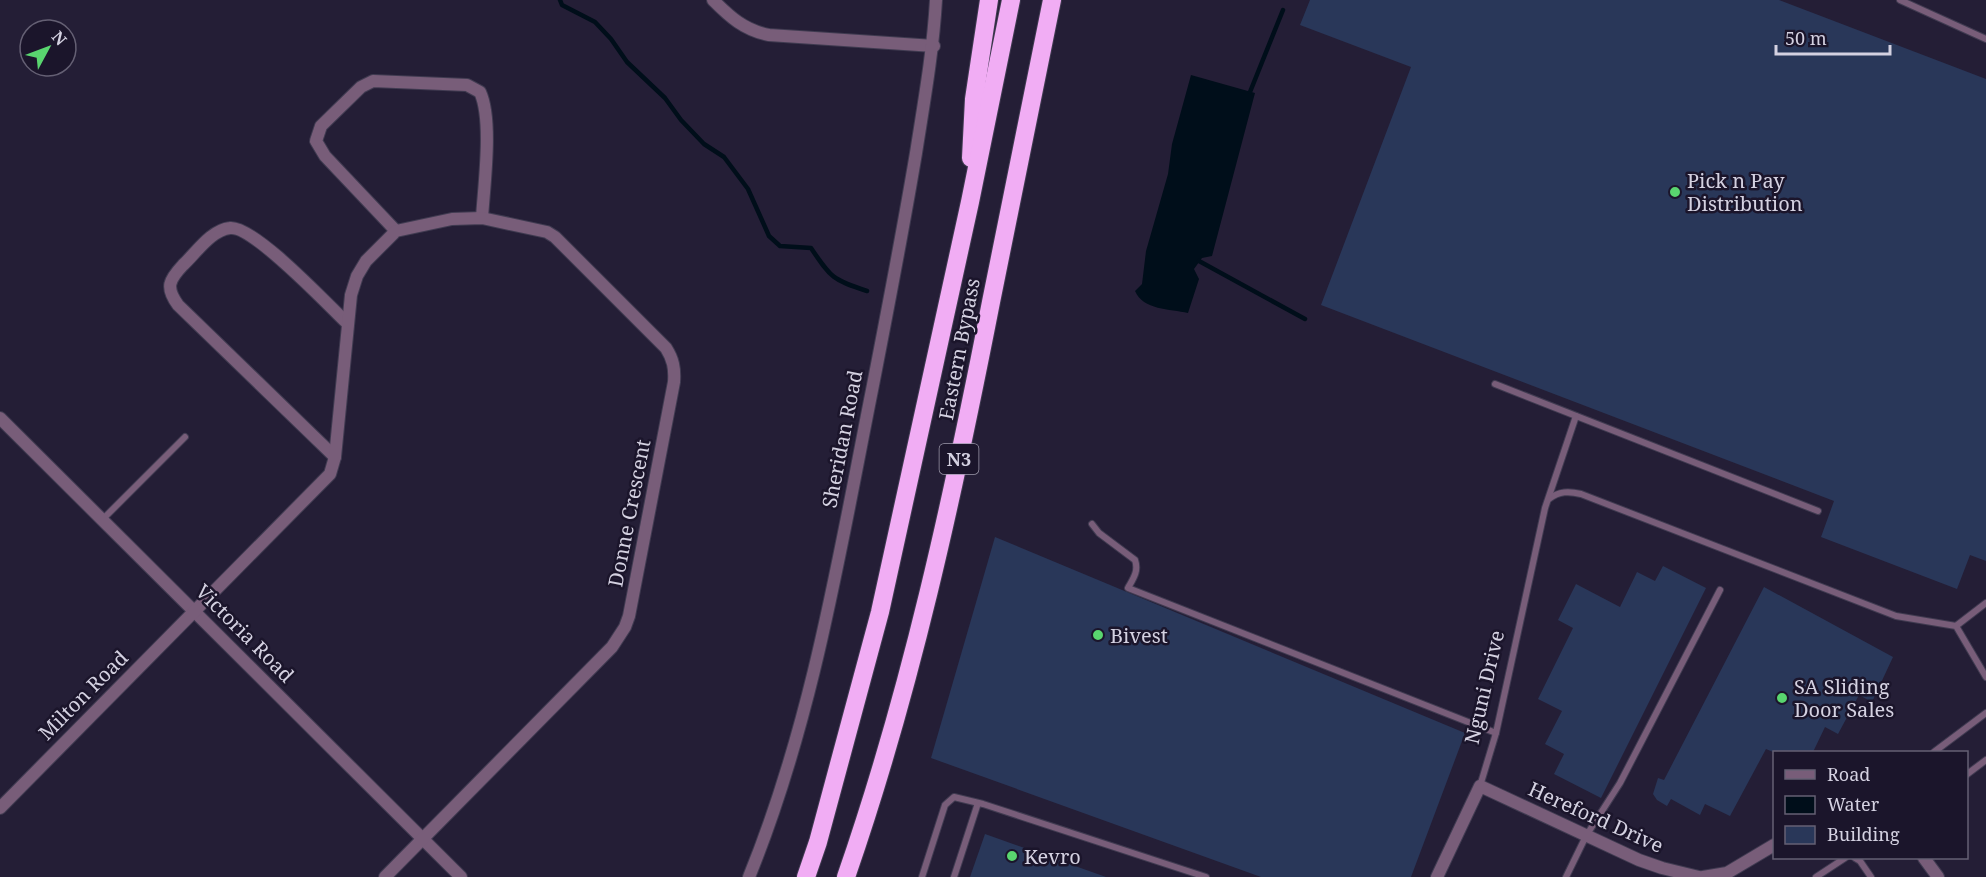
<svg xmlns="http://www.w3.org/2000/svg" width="1986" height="877" font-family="'Noto Serif',serif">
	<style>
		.water { fill: #000e1a }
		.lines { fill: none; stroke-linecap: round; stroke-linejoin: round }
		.stream { stroke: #000e1a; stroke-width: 4.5 }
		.building { fill: #293759 }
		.service-casing { stroke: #403b51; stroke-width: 8 }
		.minor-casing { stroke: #403b51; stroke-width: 14 }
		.tertiary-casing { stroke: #403b51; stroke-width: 14 }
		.motorway-casing { stroke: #403b51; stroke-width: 20 }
		.service { stroke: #785d79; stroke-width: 6 }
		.minor { stroke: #785d79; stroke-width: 12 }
		.tertiary { stroke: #785d79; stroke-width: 12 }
		.motorway { stroke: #f1adf4; stroke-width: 18 }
		.poi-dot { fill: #59d56f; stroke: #1b152b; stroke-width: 2 }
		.labels { text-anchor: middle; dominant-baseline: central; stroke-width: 5; stroke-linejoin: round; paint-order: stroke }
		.shield { fill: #1b152b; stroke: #9c99aa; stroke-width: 1.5 }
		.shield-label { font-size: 18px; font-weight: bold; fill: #d4d1e1 }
		.poi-label { font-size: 20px; fill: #d4d1e1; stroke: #1b152b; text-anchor: start }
		.street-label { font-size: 20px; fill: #d4d1e1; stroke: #1b152b }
	</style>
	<rect width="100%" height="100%" fill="#241e36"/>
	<path class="water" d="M1191,75L1255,93L1212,256L1202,258L1194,269L1199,279L1188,313C1170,309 1143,310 1135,291L1142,284L1146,251L1168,174L1172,144Z"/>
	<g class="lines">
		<g class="stream">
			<path d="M560,0L562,5L595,22L611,39L627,62L665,98L681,120L704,144L724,157L748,189L769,236L780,246L811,248C831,278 833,280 867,291"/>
			<polyline points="1250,92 1283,10"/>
			<polyline points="1199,261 1305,319"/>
		</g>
	</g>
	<g class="building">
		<polygon points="1310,0 1779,0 1986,79 1986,561 1970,555 1957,589 1821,537 1834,501 1321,305 1411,67 1300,25"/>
		<polygon points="995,537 1465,733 1411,877 1261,877 931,758"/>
		<polygon points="1663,566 1706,588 1601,798 1554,774 1564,754 1545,744 1562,711 1538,699 1573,628 1558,620 1576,584 1620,607 1637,572 1655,581"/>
		<polygon points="1764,587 1893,657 1872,702 1859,695 1838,734 1825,727 1813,752 1773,752 1766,749 1730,816 1705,804 1700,815 1671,799 1667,806 1657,800 1653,794 1658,778 1664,780"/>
		<polygon points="985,834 1106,877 970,877"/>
	</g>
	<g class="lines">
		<g class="service-casing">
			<g id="service">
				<polyline points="1900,0 1986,39"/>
				<polyline points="1495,384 1818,511"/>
				<path d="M1549,499C1559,491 1569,491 1581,494L1896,616L1956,626L1986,677"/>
				<polyline points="103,519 185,437"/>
				<path d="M1092,524L1099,533L1135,560C1139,571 1133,579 1128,588L1496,733"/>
				<polyline points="1956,626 1986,603"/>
				<polyline points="1934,752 1986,713"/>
				<polyline points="1966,775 1986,760"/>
				<polyline points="1480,786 1496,733 1545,508 1576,416"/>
				<polyline points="1855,858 1860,861 1871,877"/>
				<polyline points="922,877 945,805 954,797 983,804 1206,877"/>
				<polyline points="954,877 978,803"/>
				<polyline points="1566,877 1586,836 1620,783 1720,590"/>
				<polyline points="1816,877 1845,858"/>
			</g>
		</g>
		<g class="minor-casing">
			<g id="minor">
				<path d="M713,0C730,17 744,30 769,35L934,46"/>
				<path d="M396,231L325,156L316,141L321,126L361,87L373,81L467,85L480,92C493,120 484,185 482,218"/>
				<polyline points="0,418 461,877"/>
				<path d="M335,457L178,305C165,287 169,280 183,265C196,253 211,230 230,228C253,225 327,304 347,323"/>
				<path d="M0,808L330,474L335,457L351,295L357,276L366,261L396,231L452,219L482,218L547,232L555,237L666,348C673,359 675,368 674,382L629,616L625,627L612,647L385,877"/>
				<polyline points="1924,858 1938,877"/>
				<polyline points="1437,877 1480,786 1639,860 1662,868 1699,877"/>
				<polyline points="1703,877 1727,873 1774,845"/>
			</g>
		</g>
		<g class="tertiary-casing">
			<path id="tertiary" d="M749,877C813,720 840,550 873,385C888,308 903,230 916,153C924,102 933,52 936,0"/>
		</g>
		<g class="motorway-casing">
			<g id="motorway">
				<polyline points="971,158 974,99 989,0"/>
				<polyline points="806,877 818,842 880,612 970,202 1011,0"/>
				<path d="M846,877C911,690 953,496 991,302C1011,201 1032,101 1052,0"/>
			</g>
		</g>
		<use href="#service" class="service"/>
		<use href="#minor" class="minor"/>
		<use href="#tertiary" class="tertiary"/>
		<use href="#motorway" class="motorway"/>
	</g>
	<g class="poi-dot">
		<circle cx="1675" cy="192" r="6"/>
		<circle cx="1098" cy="635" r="6"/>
		<circle cx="1782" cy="698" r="6"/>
		<circle cx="1012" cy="856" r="6"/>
	</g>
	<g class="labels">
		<rect class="shield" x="939.5" y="444" width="39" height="30" rx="4.5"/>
		<g class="shield-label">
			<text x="959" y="459">N3</text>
		</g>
		<g class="poi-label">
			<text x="1687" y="180">Pick n Pay<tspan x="1687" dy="23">Distribution</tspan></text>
			<text x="1110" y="635">Bivest</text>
			<text x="1794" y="686">SA Sliding<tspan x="1794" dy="23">Door Sales</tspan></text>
			<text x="1024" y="856">Kevro</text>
		</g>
		<g class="street-label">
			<text transform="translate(959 349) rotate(-79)">Eastern Bypass</text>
			<text transform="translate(842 439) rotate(-79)">Sheridan Road</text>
			<text transform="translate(629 513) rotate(-79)">Donne Crescent</text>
			<text transform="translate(245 633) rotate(45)">Victoria Road</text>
			<text transform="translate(1484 687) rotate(-77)">Nguni Drive</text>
			<text transform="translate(83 695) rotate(-45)">Milton Road</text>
			<text transform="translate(1596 817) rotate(24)">Hereford Drive</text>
		</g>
	</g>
	<rect x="1773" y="751" width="195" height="108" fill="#1b152b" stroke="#656074" stroke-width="1.5"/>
	<rect x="1785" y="770" width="30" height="9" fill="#785d79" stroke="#656074" stroke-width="1.5"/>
	<text x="1827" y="781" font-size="18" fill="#d4d1e1">Road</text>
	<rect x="1785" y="796" width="30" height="18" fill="#000e1a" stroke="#656074" stroke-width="1.5"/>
	<text x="1827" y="811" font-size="18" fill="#d4d1e1">Water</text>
	<rect x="1785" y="826" width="30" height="18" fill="#293759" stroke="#656074" stroke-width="1.5"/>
	<text x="1827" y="841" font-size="18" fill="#d4d1e1">Building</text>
	<g transform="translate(48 48) rotate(49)"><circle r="28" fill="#1b152b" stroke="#656074" stroke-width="1.5"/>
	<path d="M0-4.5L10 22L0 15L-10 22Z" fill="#59d56f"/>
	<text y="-9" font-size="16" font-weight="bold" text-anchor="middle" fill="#d4d1e1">N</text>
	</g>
	<path d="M1776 45v9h114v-9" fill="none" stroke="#d4d1e1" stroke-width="3"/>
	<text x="1785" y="45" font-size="18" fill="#d4d1e1" stroke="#1b152b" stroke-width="4.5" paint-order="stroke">50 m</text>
</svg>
